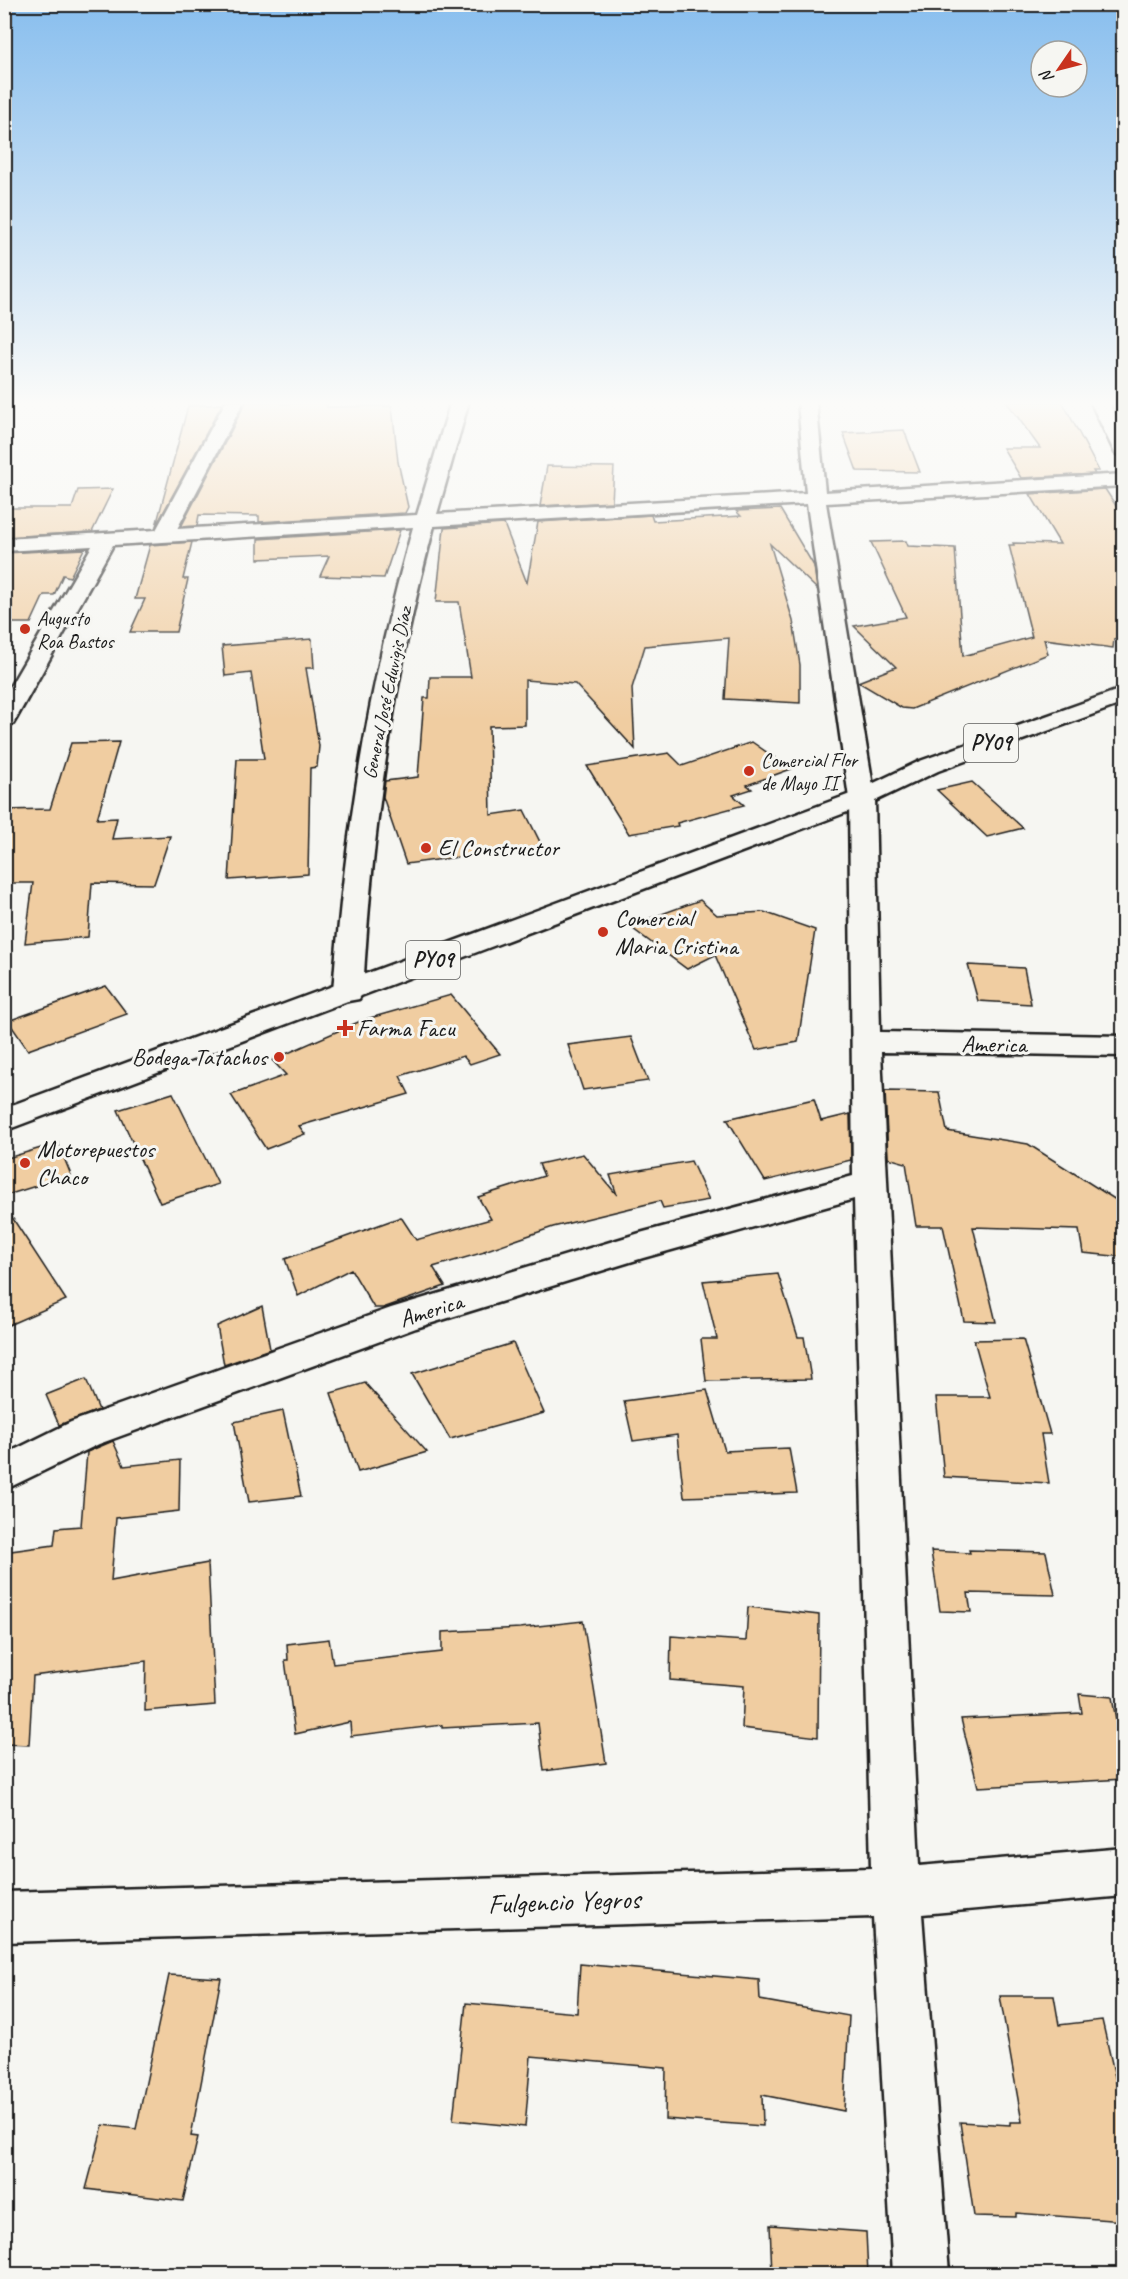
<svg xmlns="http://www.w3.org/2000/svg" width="1128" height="2279" font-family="Caveat,sans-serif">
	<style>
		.building { fill: #f0cda1; stroke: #1c1c1c; stroke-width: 1.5 }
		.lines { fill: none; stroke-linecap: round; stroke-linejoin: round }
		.minor-casing { stroke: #1c1c1c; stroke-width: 5 }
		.trunk-casing { stroke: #1c1c1c; stroke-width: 5 }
		.minor { fill: #f6f6f2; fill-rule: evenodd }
		.trunk { fill: #f6f6f2; fill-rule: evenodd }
		.poi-dot { fill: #c8321e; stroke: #f6f6f2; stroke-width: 2 }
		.labels { text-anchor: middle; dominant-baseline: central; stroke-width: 6; stroke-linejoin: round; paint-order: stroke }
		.far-poi-label { font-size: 20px; fill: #1c1c1c; stroke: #f6f6f2; text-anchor: start }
		.far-street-label { font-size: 20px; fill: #1c1c1c; stroke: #f6f6f2 }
		.shield { fill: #f6f6f2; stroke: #5d5d5c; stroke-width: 1.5 }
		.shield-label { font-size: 22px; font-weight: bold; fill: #1c1c1c }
		.poi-label { font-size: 24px; fill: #1c1c1c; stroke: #f6f6f2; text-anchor: start }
		.street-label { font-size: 24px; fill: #1c1c1c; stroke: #f6f6f2 }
		.near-street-label { font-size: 28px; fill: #1c1c1c; stroke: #f6f6f2 }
	</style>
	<rect width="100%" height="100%" fill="#f6f6f2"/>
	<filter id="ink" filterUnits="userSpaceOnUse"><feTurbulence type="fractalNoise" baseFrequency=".0167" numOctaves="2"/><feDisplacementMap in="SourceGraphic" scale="12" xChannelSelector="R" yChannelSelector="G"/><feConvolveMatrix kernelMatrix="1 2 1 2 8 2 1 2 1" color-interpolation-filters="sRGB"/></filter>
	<g filter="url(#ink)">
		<g class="building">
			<polygon points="282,401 282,404 325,401 327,407 392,406 398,462 408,507 405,513 259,522 259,516 199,515 197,526 181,527 246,402"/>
			<polygon points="1006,401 1062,401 1099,471 1093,471 1095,474 1021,478 1003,448 1040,448"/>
			<polygon points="222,404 156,526 188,406"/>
			<polygon points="904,430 920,472 857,471 843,433"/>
			<polygon points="547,466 614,467 612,502 540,506"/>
			<polygon points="113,489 92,532 4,537 4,508 72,508 78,490"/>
			<polygon points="1105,489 1124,518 1124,640 1114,639 1113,648 1044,639 1048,654 912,709 902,708 858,682 896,667 854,626 906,617 871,542 906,541 908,546 955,548 963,656 1032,637 1009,545 1014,545 1013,543 1060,544 1030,494"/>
			<polygon points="780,509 814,566 817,589 770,544 793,621 800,665 800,703 725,699 729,638 645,646 632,688 635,749 575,684 525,680 525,725 489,726 491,815 524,810 542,846 406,864 383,797 385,781 418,777 424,698 429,698 430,677 471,677 459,602 436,602 444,528 504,524 527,583 538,522 651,515 653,521 741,516 736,511"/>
			<polygon points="400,530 384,578 320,576 329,556 258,559 258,539"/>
			<polygon points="192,542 183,579 188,579 176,632 130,632 145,599 135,599 150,545"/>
			<polygon points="84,549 70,577 63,575 54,595 44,595 31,623 4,623 4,553"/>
			<polygon points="312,639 314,668 306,668 319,746 317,767 310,768 308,874 229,880 237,759 264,759 251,673 225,676 222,646"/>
			<polygon points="119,742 97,819 117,818 112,839 170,836 154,884 92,883 88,937 25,943 33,883 4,883 4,810 50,809 71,743"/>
			<polygon points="752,742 791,769 747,785 752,789 733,795 744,805 677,823 678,826 629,834 587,766 669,753 682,766"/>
			<polygon points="972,782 1023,828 987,837 937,790"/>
			<polygon points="700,900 717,915 764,912 815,930 798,1042 756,1050 715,955 687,969 629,926"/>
			<polygon points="968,965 1024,968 1031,1004 978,1001"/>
			<polygon points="106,986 127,1014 28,1050 8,1021"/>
			<polygon points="451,995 500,1054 470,1064 463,1056 400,1076 409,1094 299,1126 305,1134 266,1149 231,1095 286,1075 272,1060 363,1020"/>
			<polygon points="631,1037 648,1081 583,1090 568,1045"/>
			<polygon points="885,1091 939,1092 947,1131 1028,1144 1124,1205 1124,1257 1083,1253 1079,1230 973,1227 996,1322 964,1321 943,1226 916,1226 906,1163 888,1158"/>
			<polygon points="173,1093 218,1184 160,1203 118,1110"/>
			<polygon points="814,1099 821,1121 850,1114 851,1160 765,1181 727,1119"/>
			<polygon points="58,1143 71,1175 4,1196 4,1159"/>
			<polygon points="583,1154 617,1195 610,1175 691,1161 709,1200 663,1208 660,1201 553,1227 484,1251 485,1252 433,1267 445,1286 383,1308 374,1308 351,1269 298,1296 285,1259 401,1217 416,1240 491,1219 478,1197 544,1176 539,1164"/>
			<polygon points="4,1205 66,1300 4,1327"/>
			<polygon points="778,1274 798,1337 804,1337 811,1379 706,1381 701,1339 717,1339 703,1281"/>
			<polygon points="262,1306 270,1349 224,1365 217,1326"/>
			<polygon points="1023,1339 1050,1434 1041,1434 1049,1483 944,1477 936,1397 990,1397 974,1340"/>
			<polygon points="513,1343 544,1413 450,1439 412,1374"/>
			<polygon points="86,1379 99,1410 59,1425 46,1395"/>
			<polygon points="365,1383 427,1452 358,1472 331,1393"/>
			<polygon points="707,1390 725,1451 789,1448 797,1493 684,1497 677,1435 633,1441 624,1401"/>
			<polygon points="283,1411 301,1496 249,1502 234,1422"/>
			<polygon points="113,1441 124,1466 180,1460 179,1511 116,1518 111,1581 208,1563 215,1705 145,1711 146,1661 33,1676 29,1745 4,1744 4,1552 54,1545 56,1528 81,1526 87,1452"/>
			<polygon points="969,1550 1046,1552 1055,1595 968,1593 971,1612 940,1611 931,1551 970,1553"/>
			<polygon points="748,1607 819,1615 818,1737 742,1728 744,1686 670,1680 671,1636 746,1641"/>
			<polygon points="583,1621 606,1763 544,1771 538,1723 442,1728 442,1725 351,1736 350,1722 295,1734 285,1660 288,1660 287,1644 329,1639 333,1664 442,1652 442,1632 520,1628"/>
			<polygon points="1079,1694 1112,1697 1118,1732 1124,1732 1124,1779 978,1787 961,1719 1082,1713"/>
			<polygon points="580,1964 759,1980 760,2000 849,2016 844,2111 762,2095 763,2126 665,2119 666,2068 531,2056 525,2127 453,2120 466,2003 577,2013"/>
			<polygon points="169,1975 221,1978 191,2136 198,2137 183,2201 86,2189 103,2125 136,2129"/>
			<polygon points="1000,1996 1054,1996 1059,2025 1102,2020 1124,2116 1124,2221 1016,2213 1016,2217 974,2216 960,2122 1010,2125 1010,2122 1022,2122"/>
			<polygon points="770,2225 866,2232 868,2274 772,2274"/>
		</g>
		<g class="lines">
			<g class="minor-casing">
				<g id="minor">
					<path d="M226,401H244L177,529L417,515L451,401H469L437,514L806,493L798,401H816L825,492L1124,474V486L826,503L875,798L880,1032L1124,1036V1056L881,1052L919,1866L1124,1848V1896L922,1914L949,2274H893L873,1917L4,1942V1892L871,1868L854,1199L643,1258L416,1328L99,1444L4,1490V1455L71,1422L391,1308L640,1233L853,1176L849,798L807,504L434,526C392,683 372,830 363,992L359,999L348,1001L337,999L333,992C345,831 369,682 413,527L113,545L16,719L13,724L4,726V697L92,546L4,551V539L156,530Z"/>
					<polygon points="1090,401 1108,401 1124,433 1124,458 1115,453"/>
				</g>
			</g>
			<g class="trunk-casing">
				<polygon id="trunk" points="1124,688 1124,703 938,771 871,803 4,1131 4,1108 853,793 920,761"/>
			</g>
			<use href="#minor" class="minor"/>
			<use href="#trunk" class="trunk"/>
		</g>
	</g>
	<linearGradient id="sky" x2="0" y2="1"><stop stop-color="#88beee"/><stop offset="0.56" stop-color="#fbfbf9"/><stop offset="1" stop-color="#fbfbf9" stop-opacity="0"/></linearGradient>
	<rect width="1128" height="720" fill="url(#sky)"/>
	<g class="poi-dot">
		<circle cx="25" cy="629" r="6"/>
		<circle cx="749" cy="771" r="6"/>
		<circle cx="426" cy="848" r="6"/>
		<circle cx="603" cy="932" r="6"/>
		<path d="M342 1019h6v6h6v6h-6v6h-6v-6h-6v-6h6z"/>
		<circle cx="279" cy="1057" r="6"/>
		<circle cx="25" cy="1163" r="6"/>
	</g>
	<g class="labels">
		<g class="far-poi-label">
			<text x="37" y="618">Augusto<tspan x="37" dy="23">Roa Bastos</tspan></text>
			<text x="761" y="760">Comercial Flor<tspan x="761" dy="23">de Mayo II</tspan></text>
		</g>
		<g class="far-street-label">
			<text transform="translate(387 693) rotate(-78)">General José Eduvigis Díaz</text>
		</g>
		<g class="shield">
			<rect x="964" y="724" width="54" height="38" rx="4.5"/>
			<rect x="406" y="941" width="54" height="38" rx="4.5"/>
		</g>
		<g class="shield-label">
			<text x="991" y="743">PY09</text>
			<text x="433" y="960">PY09</text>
		</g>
		<g class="poi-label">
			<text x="438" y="848">El Constructor</text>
			<text x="615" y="918">Comercial<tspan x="615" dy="28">Maria Cristina</tspan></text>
			<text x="357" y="1028">Farma Facu</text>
			<text x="267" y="1057" text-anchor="end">Bodega Tatachos</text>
			<text x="37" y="1149">Motorepuestos<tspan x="37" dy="28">Chaco</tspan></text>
		</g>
		<g class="street-label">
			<text transform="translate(994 1044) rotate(1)">America</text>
			<text transform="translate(431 1310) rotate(-17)">America</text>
		</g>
		<g class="near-street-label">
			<text transform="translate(564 1901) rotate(-2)">Fulgencio Yegros</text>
		</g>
	</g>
	<rect width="1128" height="2279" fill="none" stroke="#f6f6f2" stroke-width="24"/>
	<rect x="12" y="12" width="1104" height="2255" fill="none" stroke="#1c1c1c" stroke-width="2" filter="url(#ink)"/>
	<g transform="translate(1059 69) rotate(235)"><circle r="28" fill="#f6f6f2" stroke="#9f9f9c" stroke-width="1.5"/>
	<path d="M0-4.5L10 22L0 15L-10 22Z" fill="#c8321e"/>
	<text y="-9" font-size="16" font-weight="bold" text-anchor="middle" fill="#1c1c1c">N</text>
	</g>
</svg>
